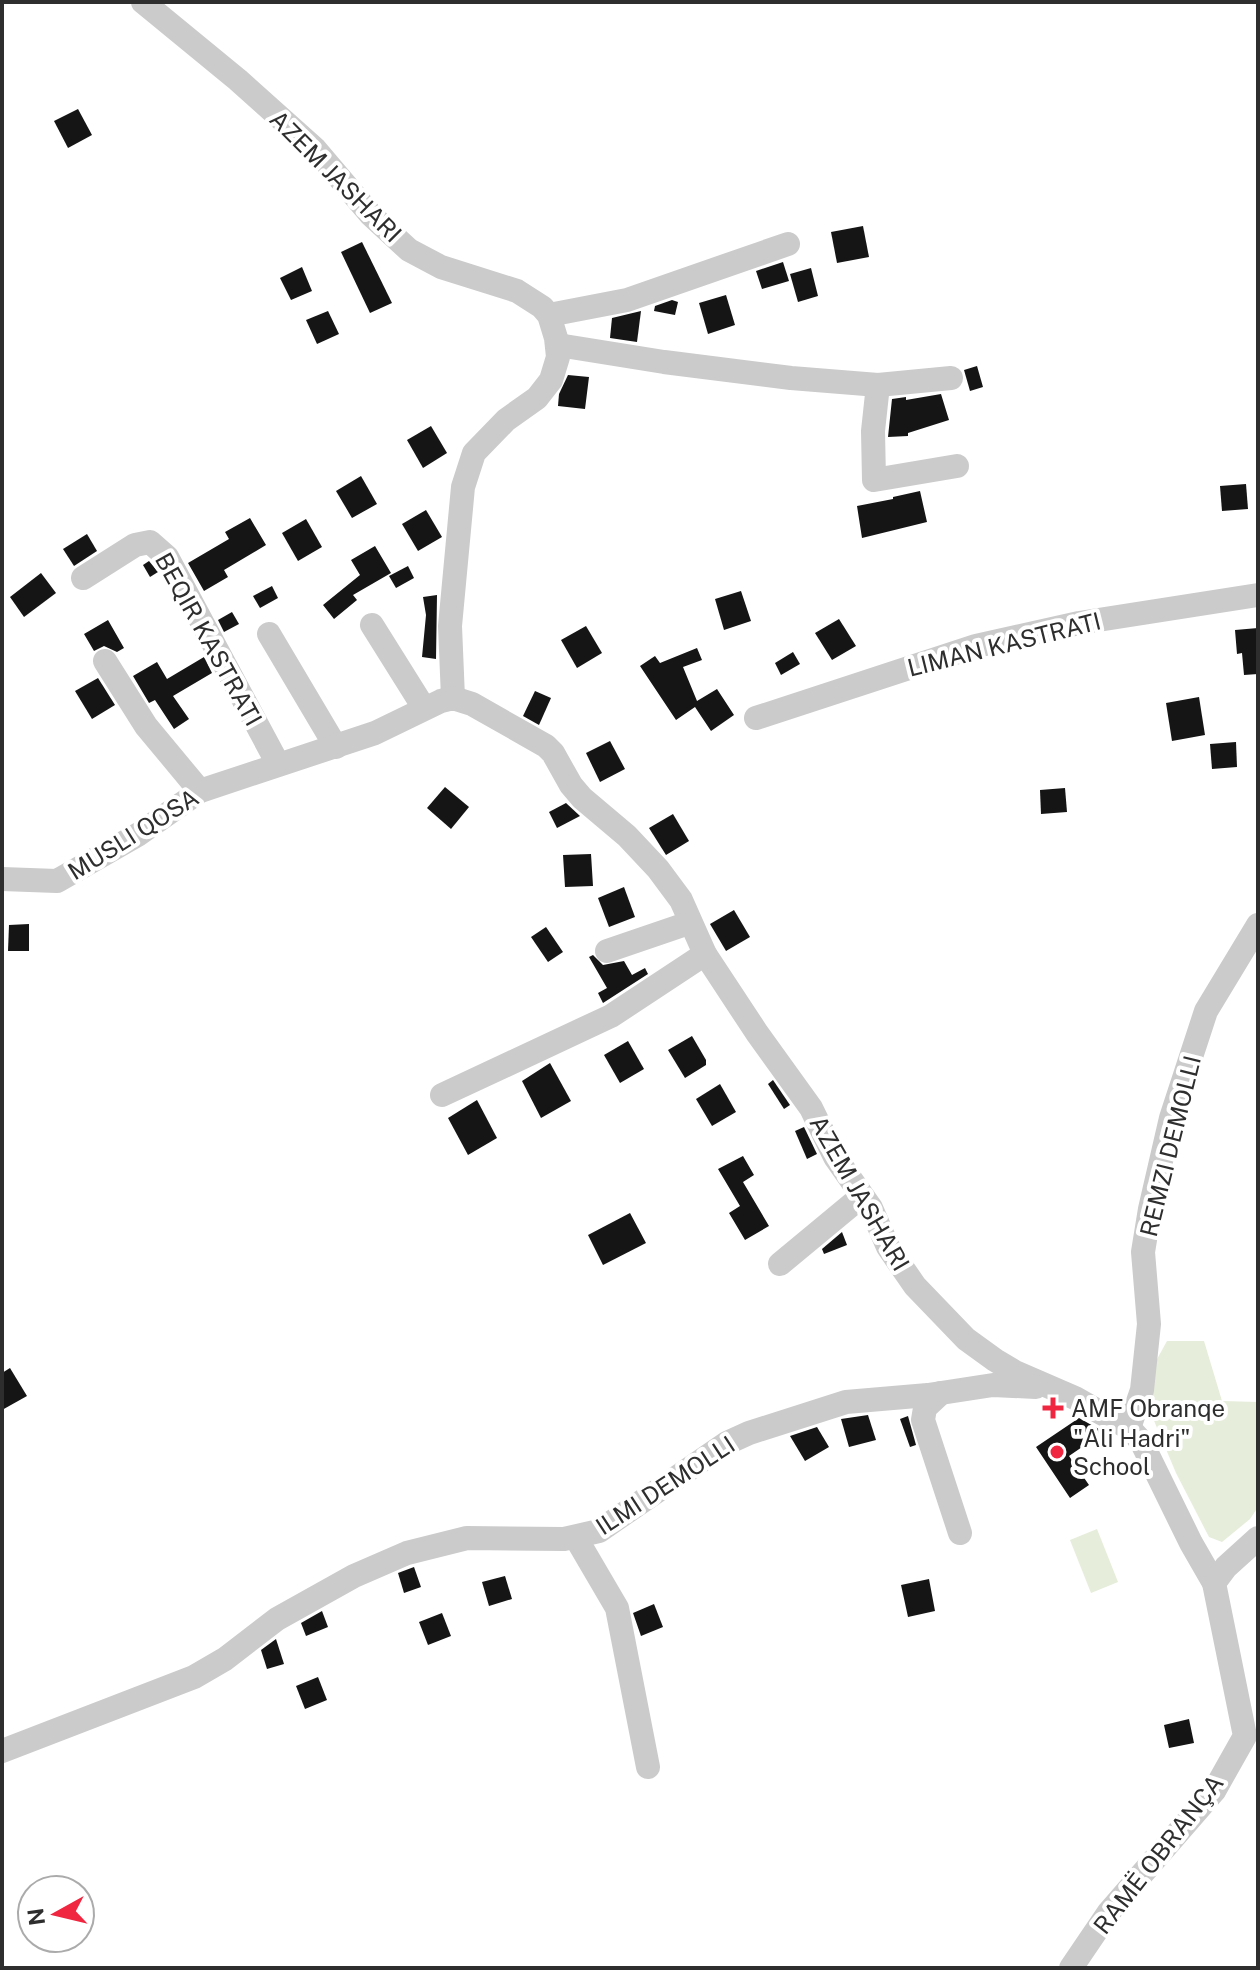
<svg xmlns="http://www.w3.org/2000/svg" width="1260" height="1970" font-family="'Public Sans',sans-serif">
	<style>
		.green { fill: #e6eddb }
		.building { fill: #151515 }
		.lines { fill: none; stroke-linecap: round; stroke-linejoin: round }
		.minor { stroke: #cbcbcb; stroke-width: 24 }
		.poi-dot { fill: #f02640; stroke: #fff; stroke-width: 3 }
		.labels { text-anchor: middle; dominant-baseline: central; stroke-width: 8; stroke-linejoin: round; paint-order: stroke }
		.street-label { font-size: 24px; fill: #2e2e2e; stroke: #fff }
		.poi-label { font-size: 24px; fill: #2e2e2e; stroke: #fff; text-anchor: start }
	</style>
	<rect width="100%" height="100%" fill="#fff"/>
	<g class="green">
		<polygon points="1167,1341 1204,1341 1222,1401 1258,1402 1258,1507 1250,1519 1222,1542 1209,1537 1176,1473 1147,1404 1156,1361"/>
		<polygon points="1097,1529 1118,1582 1091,1593 1070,1540"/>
	</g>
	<g class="building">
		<polygon points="78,109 92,135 68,148 54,121"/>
		<polygon points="863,226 869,257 837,263 831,232"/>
		<polygon points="362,242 392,303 370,313 341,252"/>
		<polygon points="783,262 789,281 762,289 756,271"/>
		<polygon points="302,267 312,291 291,300 280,278"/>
		<polygon points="811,268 818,296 798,302 790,274"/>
		<polygon points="726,295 735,325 708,334 699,303"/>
		<polygon points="672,300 678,302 675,315 654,311 655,306"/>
		<polygon points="328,311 339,334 317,344 306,320"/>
		<polygon points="641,311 637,342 610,338 612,318"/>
		<polygon points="977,366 983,387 970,391 964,370"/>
		<polygon points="568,375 589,377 585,409 558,406 559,394"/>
		<polygon points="941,394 949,420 908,433 908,436 888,437 892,399 906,397 906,400"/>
		<polygon points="431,426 447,453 423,468 407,440"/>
		<polygon points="361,476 377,504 352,518 336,491"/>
		<polygon points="1246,484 1248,509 1222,511 1220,486"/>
		<polygon points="920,491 927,522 862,538 857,506 893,499 893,497"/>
		<polygon points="426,510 442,537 418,551 402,524"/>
		<polygon points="250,518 266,545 224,570 228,577 204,591 188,563 229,539 225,532"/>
		<polygon points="306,519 322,547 298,561 282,533"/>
		<polygon points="87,534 97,551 74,566 63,549"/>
		<polygon points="375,546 391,573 353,595 357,600 334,619 323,605 360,575 351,560"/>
		<polygon points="149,561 158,572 150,577 143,565"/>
		<polygon points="408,566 414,578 396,588 389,576"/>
		<polygon points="41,573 56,593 24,617 10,597"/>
		<polygon points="272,586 278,598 260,608 253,596"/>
		<polygon points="741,591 751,621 724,630 715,599"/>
		<polygon points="437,595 436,659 422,657 426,615 423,597"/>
		<polygon points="232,612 239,624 224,632 218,620"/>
		<polygon points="839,619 856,646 832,660 815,633"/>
		<polygon points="108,620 124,648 117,652 104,646 94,651 84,634"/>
		<polygon points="586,626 602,653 577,668 561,640"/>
		<polygon points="1258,628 1258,674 1244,675 1242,653 1237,654 1235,630"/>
		<polygon points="697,648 702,660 683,667 697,701 717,689 734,715 711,731 695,707 676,720 640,666 655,656 660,663"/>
		<polygon points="793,652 800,664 781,675 775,663"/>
		<polygon points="204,657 212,673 173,696 189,719 174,729 155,700 149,703 133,676 157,662 167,679"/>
		<polygon points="98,678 115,705 92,719 75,691"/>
		<polygon points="535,691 551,698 539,725 523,716"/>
		<polygon points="1199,697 1205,735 1172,741 1166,703"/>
		<polygon points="610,741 625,769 600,782 586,753"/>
		<polygon points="1236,742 1237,767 1212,769 1210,744"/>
		<polygon points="445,787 469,807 451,829 427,808"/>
		<polygon points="1065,788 1067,812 1041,814 1040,790"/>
		<polygon points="566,803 580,816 557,828 549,812"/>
		<polygon points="673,814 689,841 666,855 649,828"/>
		<polygon points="591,854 593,886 565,887 563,855"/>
		<polygon points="624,887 635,917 609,927 598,898"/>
		<polygon points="734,910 750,937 726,951 710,924"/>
		<polygon points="29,924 29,951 8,951 9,925"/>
		<polygon points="546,927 563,952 548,962 531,937"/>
		<polygon points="593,955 603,965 624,961 632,975 645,968 648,974 603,1003 598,993 607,988 589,957"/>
		<polygon points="692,1036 706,1060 706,1065 685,1078 668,1050"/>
		<polygon points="628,1041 644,1069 620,1083 604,1055"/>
		<polygon points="550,1063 571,1101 541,1118 522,1081"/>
		<polygon points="773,1080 790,1105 784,1109 768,1084"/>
		<polygon points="720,1084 736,1112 712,1126 696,1099"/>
		<polygon points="477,1100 497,1138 468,1155 448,1118"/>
		<polygon points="804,1127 817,1154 807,1159 795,1131"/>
		<polygon points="743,1156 754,1175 743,1182 769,1226 745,1240 729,1213 740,1206 718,1169"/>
		<polygon points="630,1213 646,1243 603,1265 588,1235"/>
		<polygon points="842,1232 847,1245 824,1254 822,1249"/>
		<polygon points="10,1368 27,1396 2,1410 2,1373"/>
		<polygon points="868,1415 876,1440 849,1447 841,1419"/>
		<polygon points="908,1416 916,1445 910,1447 900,1419"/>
		<polygon points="1079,1418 1104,1432 1069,1456 1089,1485 1070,1498 1036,1447"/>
		<polygon points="817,1427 829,1447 805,1461 790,1436"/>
		<polygon points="414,1567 421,1587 404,1593 398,1573"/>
		<polygon points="505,1576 512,1599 489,1606 482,1582"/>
		<polygon points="929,1579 935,1611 908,1617 901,1585"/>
		<polygon points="654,1604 663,1627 641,1636 633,1613"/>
		<polygon points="322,1611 328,1627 306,1636 301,1623"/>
		<polygon points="442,1613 451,1636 428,1645 419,1622"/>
		<polygon points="276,1639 284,1664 267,1669 261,1650"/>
		<polygon points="318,1677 327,1700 305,1709 296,1686"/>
		<polygon points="1189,1719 1194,1743 1169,1748 1164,1725"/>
	</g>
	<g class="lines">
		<g class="minor">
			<polyline points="143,2 238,80 315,149 371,215 409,250 441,267 517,291 542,307 549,315 556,338 558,357 551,380 537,398 506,420 474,453 463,487 450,626 453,698"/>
			<polyline points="549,315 627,300 788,244"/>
			<polyline points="558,345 664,362 791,378 878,385 951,378"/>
			<polyline points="878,385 873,431 874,480 957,466"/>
			<polyline points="83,578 135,545 150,542 167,557 278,764"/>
			<polyline points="372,625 424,708"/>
			<polyline points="269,634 336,747"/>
			<polyline points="105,661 146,726 200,791"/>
			<polyline points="756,718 976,646 1079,623 1258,595"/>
			<polyline points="2,879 57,881 139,834 200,791 375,733 441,701 453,698 472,704 546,746 553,753 571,785 582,798 627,836 658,869 681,900 705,954 757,1033 811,1108 835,1157 871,1208 888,1247 915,1286 966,1339 995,1360 1015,1372 1075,1398 1103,1414 1129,1428 1141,1441 1191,1543 1214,1583 1245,1736 1214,1791 1109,1912 1071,1968"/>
			<polyline points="607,951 689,923"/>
			<polyline points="442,1095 611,1016 705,954"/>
			<polyline points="780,1264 862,1196"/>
			<polyline points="941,1393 925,1408 923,1420 960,1533"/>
			<polyline points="1129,1428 1142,1390 1149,1324 1143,1252 1150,1209 1171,1118 1206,1011 1258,925"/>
			<polyline points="576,1538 617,1608 648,1767"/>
			<polyline points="1214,1583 1226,1567 1258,1538"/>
			<polyline points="2,1751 194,1677 225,1659 277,1619 354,1576 407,1553 467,1538 564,1539 599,1531 727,1443 749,1433 846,1402 928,1395 993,1385 1036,1387"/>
		</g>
	</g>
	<g class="poi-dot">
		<path d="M1049 1396h8v8h8v8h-8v8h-8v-8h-8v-8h8z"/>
		<circle cx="1057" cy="1452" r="8"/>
	</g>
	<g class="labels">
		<g class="street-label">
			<text transform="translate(336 176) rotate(45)">AZEM JASHARI</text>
			<text transform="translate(209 639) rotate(61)">BEQIR KASTRATI</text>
			<text transform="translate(1004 644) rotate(-14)">LIMAN KASTRATI</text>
			<text transform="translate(133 834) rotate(-32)">MUSLI QOSA</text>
			<text transform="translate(1170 1146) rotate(-76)">REMZI DEMOLLI</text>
			<text transform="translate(860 1193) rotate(60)">AZEM JASHARI</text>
			<text transform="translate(665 1485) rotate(-33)">ILMI DEMOLLI</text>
			<text transform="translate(1158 1854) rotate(-52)">RAMË OBRANÇA</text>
		</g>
		<g class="poi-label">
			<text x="1071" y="1408">AMF Obranqe</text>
			<text x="1073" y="1438">"Ali Hadri"<tspan x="1073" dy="28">School</tspan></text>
		</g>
	</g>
	<rect width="1260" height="1970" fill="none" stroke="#2e2e2e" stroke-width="8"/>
	<g transform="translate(56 1914) rotate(262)"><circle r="38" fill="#ffffff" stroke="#ababab" stroke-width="2"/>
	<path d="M0-6L14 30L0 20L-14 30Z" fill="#f02640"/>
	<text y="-12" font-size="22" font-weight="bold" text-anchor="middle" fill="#2e2e2e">N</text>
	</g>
</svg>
